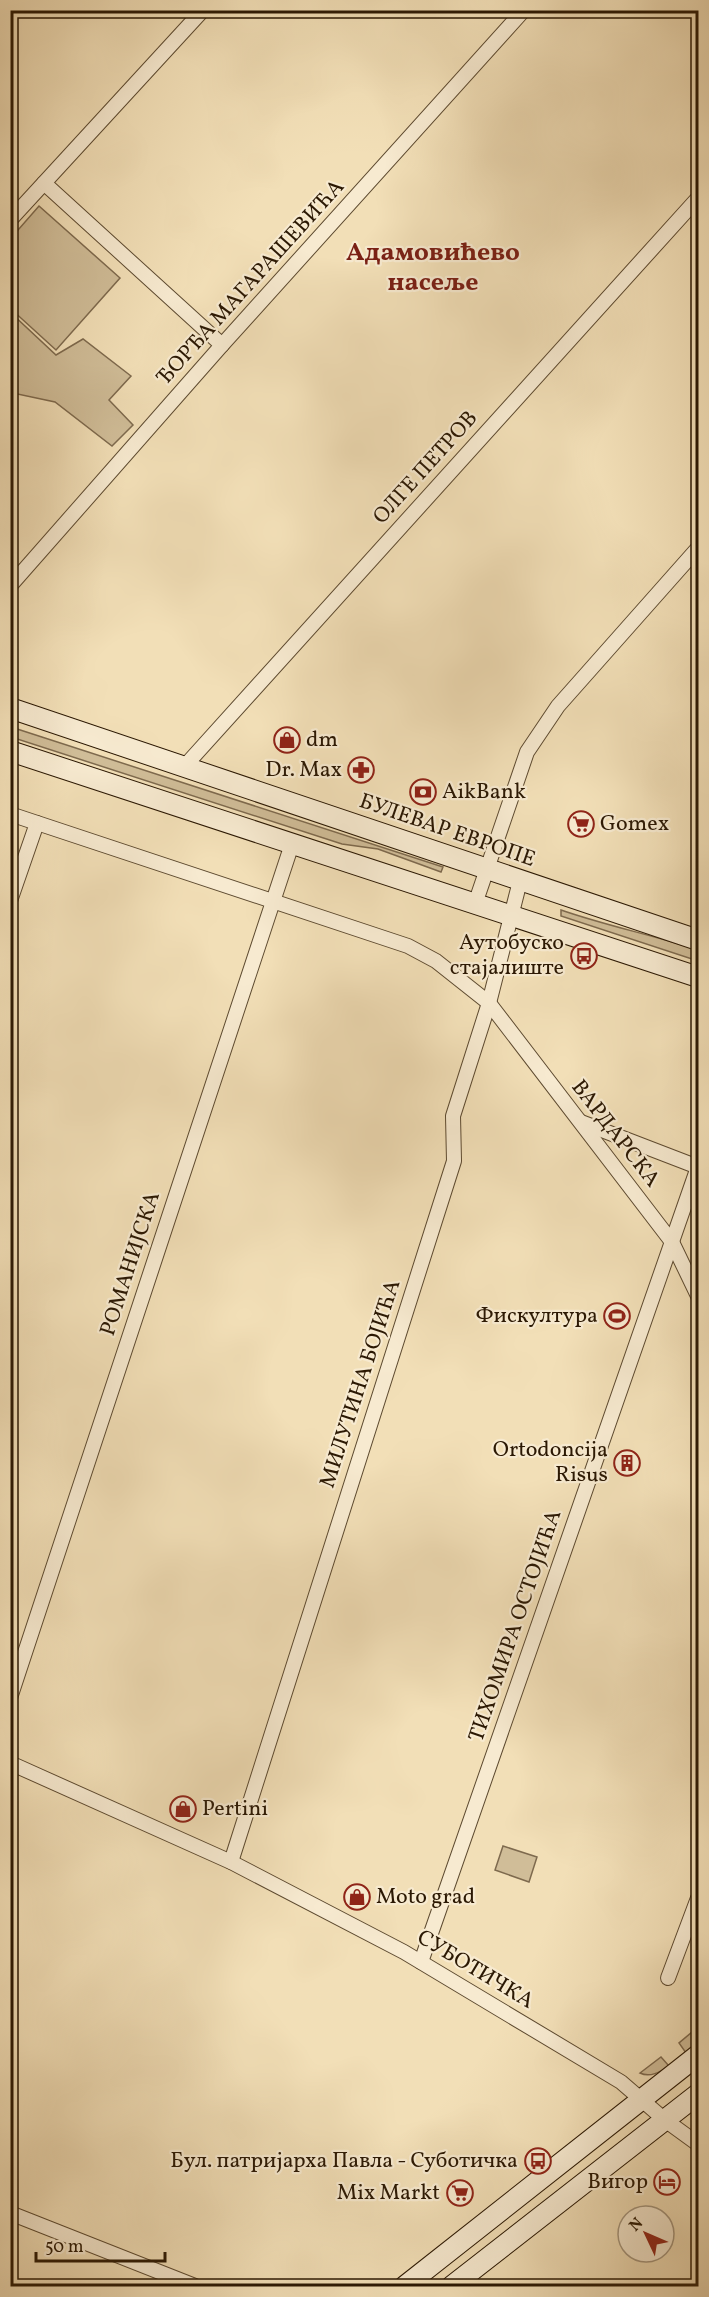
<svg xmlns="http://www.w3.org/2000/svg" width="709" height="2297" font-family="Vollkorn,serif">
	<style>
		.green { fill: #d0bd98; stroke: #7e6a4e; stroke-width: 1.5 }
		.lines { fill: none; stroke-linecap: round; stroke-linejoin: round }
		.minor-casing { stroke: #5d4a30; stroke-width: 16 }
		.secondary-casing { stroke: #2b1803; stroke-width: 22 }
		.minor { stroke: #f7ead0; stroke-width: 14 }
		.secondary { stroke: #f7ead0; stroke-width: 20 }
		.labels { text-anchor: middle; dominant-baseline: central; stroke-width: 4.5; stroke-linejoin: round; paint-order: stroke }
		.street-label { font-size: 22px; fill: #2b1803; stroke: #f7ead0 }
		.poi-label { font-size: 22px; fill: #2b1803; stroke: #f7ead0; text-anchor: end }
		.quarter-label { font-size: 26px; font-weight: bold; fill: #7a1f14; stroke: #f7ead0 }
	</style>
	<rect width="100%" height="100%" fill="#f2dfb7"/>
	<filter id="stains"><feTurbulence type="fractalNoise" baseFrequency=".00333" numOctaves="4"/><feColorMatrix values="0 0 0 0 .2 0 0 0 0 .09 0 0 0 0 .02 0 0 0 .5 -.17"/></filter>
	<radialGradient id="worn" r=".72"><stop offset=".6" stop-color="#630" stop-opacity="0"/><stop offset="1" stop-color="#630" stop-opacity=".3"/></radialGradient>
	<g class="green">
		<polygon points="39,206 120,278 56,350 11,309 11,238"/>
		<polygon points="10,312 56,355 83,339 131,376 109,400 133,425 112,446 55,402 13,393 11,395"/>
		<polygon points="11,727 443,867 441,872 378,849 342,844 11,737"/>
		<path d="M561,910C607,926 653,935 698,950V961L561,916Z"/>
		<polygon points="503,1846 537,1857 529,1882 495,1870"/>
		<polygon points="698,2027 698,2043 686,2053 679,2043"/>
		<path d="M661,2057L669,2066C660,2072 650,2078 640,2073Z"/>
	</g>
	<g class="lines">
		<g class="minor-casing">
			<g id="minor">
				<polyline points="44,183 222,345"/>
				<polyline points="10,220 203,10"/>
				<polyline points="10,586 222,345 524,10"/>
				<polyline points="184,767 698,198"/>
				<polyline points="10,814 408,946 436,961 489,1003 672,1242 698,1296"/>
				<polyline points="10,901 37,823"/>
				<polyline points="475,904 527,752 558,706 698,548"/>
				<polyline points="581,1122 698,1167"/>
				<polyline points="10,1698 292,844"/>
				<polyline points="10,1763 231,1862 404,1952 621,2082 665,2120 698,2144"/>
				<polyline points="231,1862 454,1161 453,1116 489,1003 520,881"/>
				<polyline points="421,1962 698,1167"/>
				<polyline points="668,1978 698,1898"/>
				<polyline points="10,2213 195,2286"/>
			</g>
		</g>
		<g class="secondary-casing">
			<g id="secondary">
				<polyline points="10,708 698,940"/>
				<polyline points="10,751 698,977"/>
				<polyline points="405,2286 698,2055"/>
				<polyline points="452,2286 698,2094"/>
			</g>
		</g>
		<use href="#minor" class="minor"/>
		<use href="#secondary" class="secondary"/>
	</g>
	<defs>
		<g id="shop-ring" transform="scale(1.35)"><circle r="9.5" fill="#f7ead0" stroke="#8f2418" stroke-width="1.5"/><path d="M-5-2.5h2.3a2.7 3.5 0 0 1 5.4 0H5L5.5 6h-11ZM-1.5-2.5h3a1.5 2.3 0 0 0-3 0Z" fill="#8f2418"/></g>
		<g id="pharmacy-ring" transform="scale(1.35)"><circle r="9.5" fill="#f7ead0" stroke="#8f2418" stroke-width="1.5"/><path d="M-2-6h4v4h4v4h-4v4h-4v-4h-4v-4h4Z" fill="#8f2418"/></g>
		<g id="bank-ring" transform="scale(1.35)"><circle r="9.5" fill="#f7ead0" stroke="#8f2418" stroke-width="1.5"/><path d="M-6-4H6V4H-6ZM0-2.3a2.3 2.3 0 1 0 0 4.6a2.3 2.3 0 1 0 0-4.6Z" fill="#8f2418"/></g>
		<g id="supermarket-ring" transform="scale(1.35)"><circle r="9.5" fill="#f7ead0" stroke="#8f2418" stroke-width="1.5"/><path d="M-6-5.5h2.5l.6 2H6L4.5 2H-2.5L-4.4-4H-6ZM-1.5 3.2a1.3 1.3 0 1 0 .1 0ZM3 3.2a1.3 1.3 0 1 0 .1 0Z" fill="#8f2418"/></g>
		<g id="bus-ring" transform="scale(1.35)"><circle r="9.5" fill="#f7ead0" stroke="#8f2418" stroke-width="1.5"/><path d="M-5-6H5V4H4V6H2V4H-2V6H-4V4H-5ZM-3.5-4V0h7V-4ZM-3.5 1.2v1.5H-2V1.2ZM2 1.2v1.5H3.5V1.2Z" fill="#8f2418"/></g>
		<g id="stadium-ring" transform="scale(1.35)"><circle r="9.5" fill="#f7ead0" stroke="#8f2418" stroke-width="1.5"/><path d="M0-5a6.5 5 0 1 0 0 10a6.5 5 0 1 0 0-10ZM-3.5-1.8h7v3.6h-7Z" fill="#8f2418"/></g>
		<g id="building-ring" transform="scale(1.35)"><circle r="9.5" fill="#f7ead0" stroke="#8f2418" stroke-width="1.5"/><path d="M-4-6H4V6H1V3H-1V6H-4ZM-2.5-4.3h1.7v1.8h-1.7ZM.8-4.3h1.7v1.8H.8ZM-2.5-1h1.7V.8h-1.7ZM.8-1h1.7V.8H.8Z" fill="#8f2418"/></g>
		<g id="hotel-ring" transform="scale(1.35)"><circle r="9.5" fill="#f7ead0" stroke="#8f2418" stroke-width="1.5"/><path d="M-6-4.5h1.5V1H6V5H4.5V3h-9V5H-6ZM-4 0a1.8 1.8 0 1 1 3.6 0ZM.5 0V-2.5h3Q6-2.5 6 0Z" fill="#8f2418"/></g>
	</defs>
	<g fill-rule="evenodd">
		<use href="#shop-ring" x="287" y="740"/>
		<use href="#pharmacy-ring" x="361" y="770"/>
		<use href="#bank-ring" x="423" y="792"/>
		<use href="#supermarket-ring" x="581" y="824"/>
		<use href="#bus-ring" x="584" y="956"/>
		<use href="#stadium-ring" x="617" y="1316"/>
		<use href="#building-ring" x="627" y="1463"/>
		<use href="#shop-ring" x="183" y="1809"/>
		<use href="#shop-ring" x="357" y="1897"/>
		<use href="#bus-ring" x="538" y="2161"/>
		<use href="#hotel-ring" x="667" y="2182"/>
		<use href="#supermarket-ring" x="460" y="2193"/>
	</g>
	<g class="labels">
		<g class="street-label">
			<text transform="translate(251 283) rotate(-48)">ЂОРЂА МАГАРАШЕВИЋА</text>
			<text transform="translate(426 468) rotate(-48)">ОЛГЕ ПЕТРОВ</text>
			<text transform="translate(447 831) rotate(19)">БУЛЕВАР ЕВРОПЕ</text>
			<text transform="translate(615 1134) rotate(52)">ВАРДАРСКА</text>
			<text transform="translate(131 1264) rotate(-72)">РОМАНИЈСКА</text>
			<text transform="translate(361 1384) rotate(-72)">МИЛУТИНА БОЈИЋА</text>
			<text transform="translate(516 1626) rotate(-71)">ТИХОМИРА ОСТОЈИЋА</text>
			<text transform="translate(475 1970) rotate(31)">СУБОТИЧКА</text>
		</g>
		<g class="poi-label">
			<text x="306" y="740" text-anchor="start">dm</text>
			<text x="342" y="770">Dr. Max</text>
			<text x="442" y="792" text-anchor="start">AikBank</text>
			<text x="600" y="824" text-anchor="start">Gomex</text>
			<text x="564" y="943">Аутобуско<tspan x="564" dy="25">стајалиште</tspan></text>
			<text x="598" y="1316">Фискултура</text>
			<text x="608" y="1450">Ortodoncija<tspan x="608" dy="25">Risus</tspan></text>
			<text x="202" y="1809" text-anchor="start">Pertini</text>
			<text x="376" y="1897" text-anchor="start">Moto grad</text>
			<text x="518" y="2161">Бул. патријарха Павла - Суботичка</text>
			<text x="648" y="2182">Вигор</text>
			<text x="440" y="2193">Mix Markt</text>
		</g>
		<g class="quarter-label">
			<text x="433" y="253">Адамовићево<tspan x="433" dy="30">насеље</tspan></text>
		</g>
	</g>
	<rect width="709" height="2297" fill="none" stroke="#f2dfb7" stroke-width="36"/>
	<rect x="12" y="12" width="685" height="2273" fill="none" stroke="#2b1803" stroke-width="3"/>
	<rect x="18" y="18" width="673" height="2261" fill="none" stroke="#2b1803" stroke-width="1.5"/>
	<g transform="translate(646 2234) rotate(314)"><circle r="28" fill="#f7ead0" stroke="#a5967e" stroke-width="1.5"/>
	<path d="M0-4.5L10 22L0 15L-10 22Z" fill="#8f2418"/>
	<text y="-9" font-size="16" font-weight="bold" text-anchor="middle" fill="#2b1803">N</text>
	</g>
	<path d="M36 2252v9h129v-9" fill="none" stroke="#2b1803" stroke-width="3"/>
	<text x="45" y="2252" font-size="18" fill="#2b1803" stroke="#f7ead0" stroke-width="4.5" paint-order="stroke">50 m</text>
	<rect width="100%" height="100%" filter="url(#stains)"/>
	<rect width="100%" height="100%" fill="url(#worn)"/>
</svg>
